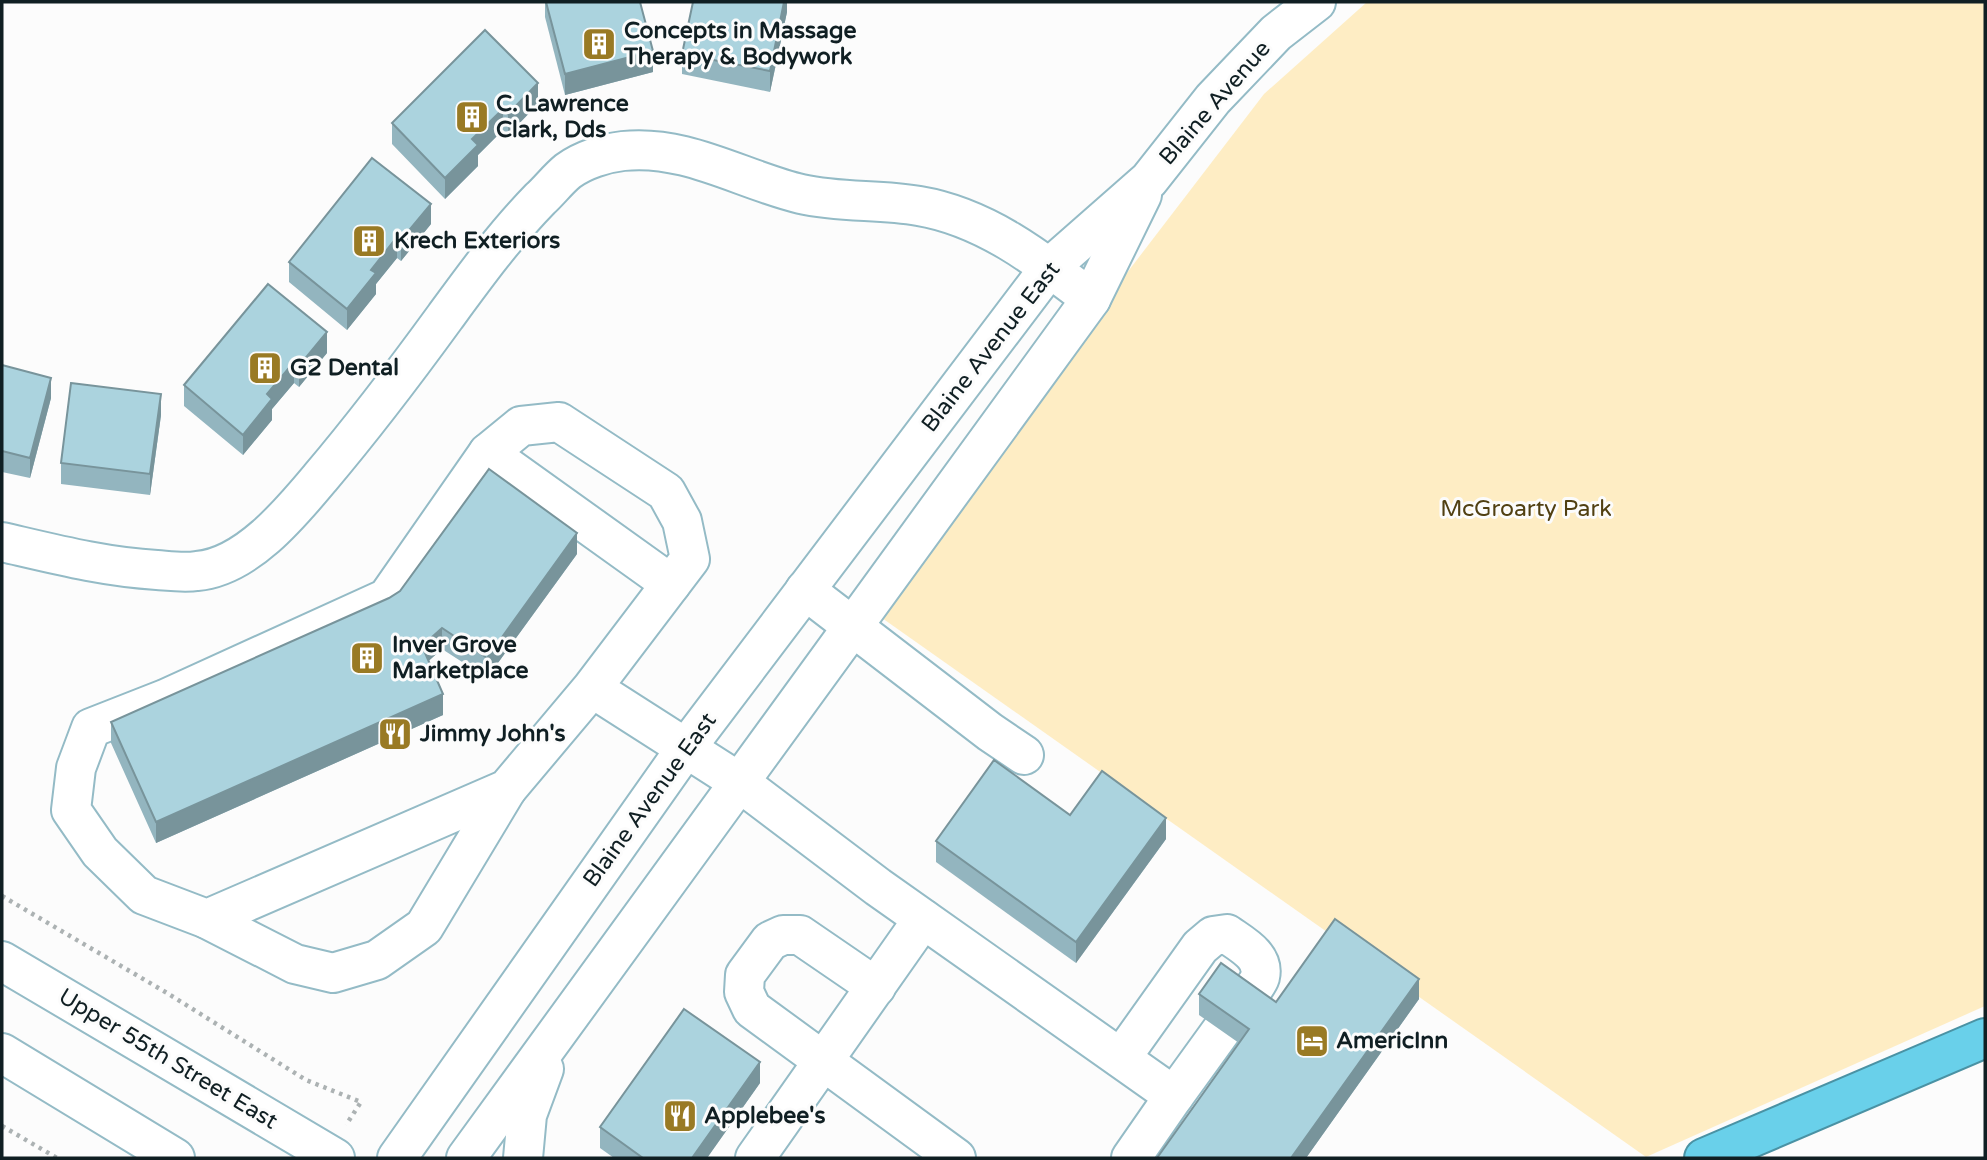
<svg xmlns="http://www.w3.org/2000/svg" width="1987" height="1160" font-family="'Varela Round',sans-serif">
	<style>
		.green { fill: #feedc4 }
		.lines { fill: none; stroke-linecap: round; stroke-linejoin: round }
		.minor-casing { stroke: #94bbc6; stroke-width: 42 }
		.highway-casing { stroke: #4a92a4; stroke-width: 42 }
		.path { stroke: #acb2b3; stroke-width: 4.5; stroke-dasharray: 3.5 5; stroke-linecap: butt }
		.minor { stroke: #fff; stroke-width: 38 }
		.highway { stroke: #69d0ea; stroke-width: 38 }
		.wall { fill: #93b5bf }
		.shaded-wall { fill: #78949b }
		.building { fill: #abd3de; stroke: #78949b; stroke-width: 2 }
		.labels { text-anchor: middle; dominant-baseline: central; stroke-width: 6; stroke-linejoin: round; paint-order: stroke }
		.poi-label { font-size: 23px; font-weight: bold; fill: #101f23; stroke: #fcfcfc; text-anchor: start }
		.street-label { font-size: 23px; fill: #101f23; stroke: #fcfcfc }
		.park-label { font-size: 23px; fill: #514012; stroke: #fcfcfc }
	</style>
	<rect width="100%" height="100%" fill="#fcfcfc"/>
	<polygon class="green" points="1367,2 1985,2 1985,1006 1646,1157 882,618 1123,278 1264,94"/>
	<g class="lines">
		<g class="minor-casing">
			<g id="minor">
				<polyline points="488,453 671,584"/>
				<path d="M2,542C54,554 104,567 157,570C170,571 184,573 197,571C246,567 290,514 320,478C364,426 405,372 445,317C475,276 504,236 540,199C549,191 558,179 568,171C583,160 605,153 623,151C686,144 742,180 801,194C840,203 880,199 919,206C985,217 1039,259 1091,299"/>
				<polyline points="805,590 990,732 1024,755"/>
				<polyline points="592,688 507,789 207,919 144,895 100,852 71,810 76,768 91,728 165,699 387,598 488,453 521,426 559,422 666,492 682,521 690,559 592,688 739,782 878,887 1174,1096 1131,1158"/>
				<polyline points="207,919 295,964 333,973 377,960 424,927 507,789"/>
				<polyline points="2,961 335,1158"/>
				<polyline points="876,987 800,935 783,935 770,941 745,975 744,992 752,1009 956,1158"/>
				<polyline points="2,1053 175,1158"/>
				<path d="M1121,1058L1200,947L1213,936L1227,934C1241,944 1265,956 1260,977C1258,984 1249,994 1244,1000"/>
				<polyline points="1174,1096 1221,1031"/>
				<polyline points="397,1158 686,748 1050,267 1149,180 1213,99 1276,33 1316,2"/>
				<polyline points="466,1158 1091,299 1142,195"/>
				<polyline points="523,1158 527,1115 544,1069"/>
				<polyline points="755,1158 923,919"/>
			</g>
		</g>
		<g class="highway-casing">
			<polyline id="highway" points="1704,1158 1985,1038"/>
		</g>
		<g class="path">
			<polyline points="2,896 167,993 306,1080 361,1102 346,1125"/>
			<polyline points="2,1126 57,1158"/>
		</g>
		<use href="#minor" class="minor"/>
		<use href="#highway" class="highway"/>
	</g>
	<g class="wall">
		<polygon points="545,2 640,2 653,72 565,95 545,17"/>
		<polygon points="787,2 787,12 770,92 682,74 682,54"/>
		<polygon points="538,104 508,135 503,130 478,155 478,166 445,199 392,144 392,123"/>
		<polygon points="431,224 401,261 397,258 376,284 376,294 347,330 289,282 289,262"/>
		<polygon points="327,353 299,387 294,383 272,409 272,420 243,455 184,406 184,385"/>
		<polygon points="2,365 51,398 30,478 2,472"/>
		<polygon points="161,415 150,495 61,484 61,463"/>
		<polygon points="577,554 487,678 442,649 428,661 443,715 156,843 111,743 111,722"/>
		<polygon points="1070,815 1166,839 1076,963 936,862 936,841"/>
		<polygon points="1199,994 1276,1002 1419,999 1306,1158 1157,1158 1239,1043 1199,1015"/>
		<polygon points="760,1083 707,1158 614,1158 600,1148 600,1127"/>
	</g>
	<g class="shaded-wall">
		<polygon points="784,2 787,2 787,12 770,92 770,71"/>
		<polygon points="653,51 653,72 565,95 565,74"/>
		<polygon points="538,83 538,104 508,135 508,114"/>
		<polygon points="503,109 503,130 478,155 478,166 445,199 445,178 472,139"/>
		<polygon points="431,204 431,224 401,261 401,240"/>
		<polygon points="397,237 397,258 376,284 376,294 347,330 347,309 371,270"/>
		<polygon points="327,332 327,353 299,387 299,366"/>
		<polygon points="294,362 294,383 272,409 272,420 243,455 243,435 267,394"/>
		<polygon points="51,378 51,398 30,478 30,458"/>
		<polygon points="161,394 161,415 150,495 150,474"/>
		<polygon points="577,533 577,554 487,678 487,658"/>
		<polygon points="442,628 442,649 422,667 422,646"/>
		<polygon points="443,694 443,715 156,843 156,822"/>
		<polygon points="1166,818 1166,839 1076,963 1076,942"/>
		<polygon points="1419,979 1419,999 1306,1158 1291,1158"/>
		<polygon points="760,1062 760,1083 707,1158 692,1158"/>
	</g>
	<g class="building">
		<polygon points="546,2 640,2 653,51 565,74"/>
		<polygon points="693,2 784,2 770,71 682,54"/>
		<polygon points="485,30 538,83 508,114 503,109 472,139 478,145 445,178 392,123"/>
		<polygon points="372,158 431,204 401,240 397,237 371,270 376,273 347,309 289,262"/>
		<polygon points="268,284 327,332 299,366 294,362 267,394 272,399 243,435 184,385"/>
		<polygon points="2,365 51,378 30,458 2,451"/>
		<polygon points="71,383 161,394 150,474 61,463"/>
		<polygon points="489,469 577,533 487,658 442,628 422,646 443,694 156,822 111,722 389,598 400,591"/>
		<polygon points="994,760 1070,815 1102,771 1166,818 1076,942 936,841"/>
		<polygon points="1335,919 1419,979 1291,1158 1157,1158 1249,1029 1199,994 1221,963 1276,1002"/>
		<polygon points="684,1009 760,1062 692,1158 643,1158 600,1127"/>
	</g>
	<defs>
		<g id="building-square" transform="scale(1.75)"><rect x="-9" y="-9" width="18" height="18" rx="4" fill="#997a24" stroke="#fcfcfc"/><path d="M-4-6H4V6H1V3H-1V6H-4ZM-2.5-4.3h1.7v1.8h-1.7ZM.8-4.3h1.7v1.8H.8ZM-2.5-1h1.7V.8h-1.7ZM.8-1h1.7V.8H.8Z" fill="#fff"/></g>
		<g id="restaurant-square" transform="scale(1.75)"><rect x="-9" y="-9" width="18" height="18" rx="4" fill="#997a24" stroke="#fcfcfc"/><path d="M-5-6h1v4h1v-4h1v4h1v-4h1v5L-1.5 .5V6h-2V.5L-5-1ZM5-6V6H3V1.5H1.5Q1.5-4 5-6Z" fill="#fff"/></g>
		<g id="hotel-square" transform="scale(1.75)"><rect x="-9" y="-9" width="18" height="18" rx="4" fill="#997a24" stroke="#fcfcfc"/><path d="M-6-4.5h1.5V1H6V5H4.5V3h-9V5H-6ZM-4 0a1.8 1.8 0 1 1 3.6 0ZM.5 0V-2.5h3Q6-2.5 6 0Z" fill="#fff"/></g>
	</defs>
	<g fill-rule="evenodd">
		<use href="#building-square" x="599" y="44"/>
		<use href="#building-square" x="472" y="117"/>
		<use href="#building-square" x="369" y="241"/>
		<use href="#building-square" x="265" y="368"/>
		<use href="#building-square" x="367" y="658"/>
		<use href="#restaurant-square" x="395" y="734"/>
		<use href="#hotel-square" x="1312" y="1041"/>
		<use href="#restaurant-square" x="680" y="1116"/>
	</g>
	<g class="labels">
		<g class="poi-label">
			<text x="624" y="31">Concepts in Massage<tspan x="624" dy="26">Therapy &amp; Bodywork</tspan></text>
			<text x="496" y="104">C. Lawrence<tspan x="496" dy="26">Clark, Dds</tspan></text>
			<text x="394" y="241">Krech Exteriors</text>
			<text x="290" y="368">G2 Dental</text>
			<text x="392" y="645">Inver Grove<tspan x="392" dy="26">Marketplace</tspan></text>
			<text x="420" y="734">Jimmy John's</text>
			<text x="1336" y="1041">AmericInn</text>
			<text x="704" y="1116">Applebee's</text>
		</g>
		<g class="street-label">
			<text transform="translate(1215 103) rotate(-49)">Blaine Avenue</text>
			<text transform="translate(991 347) rotate(-52)">Blaine Avenue East</text>
			<text transform="translate(650 800) rotate(-54)">Blaine Avenue East</text>
			<text transform="translate(168 1059) rotate(31)">Upper 55th Street East</text>
		</g>
		<g class="park-label">
			<text x="1526" y="509">McGroarty Park</text>
		</g>
	</g>
	<rect width="1987" height="1160" fill="none" stroke="#101f23" stroke-width="7"/>
</svg>
